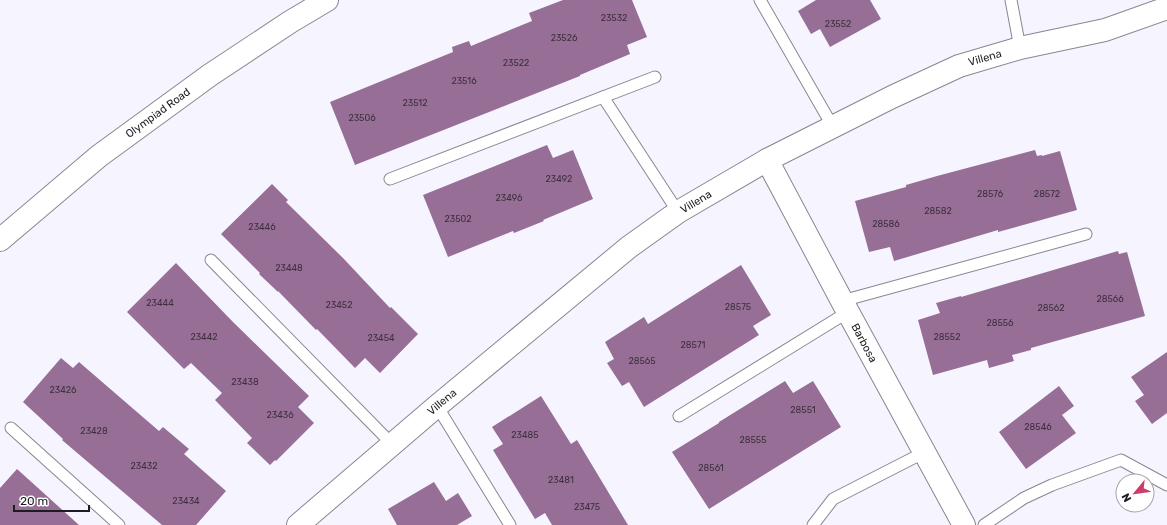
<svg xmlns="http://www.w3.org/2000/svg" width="1167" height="525" font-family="Rubik,sans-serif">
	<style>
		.building { fill: #976e96 }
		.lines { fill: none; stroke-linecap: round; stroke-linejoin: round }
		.lane-casing { stroke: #888790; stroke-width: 13 }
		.street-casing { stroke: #888790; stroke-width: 24 }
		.secondary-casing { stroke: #888790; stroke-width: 24 }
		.lane { stroke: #fff; stroke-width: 11 }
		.street { stroke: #fff; stroke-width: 22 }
		.secondary { stroke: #fff; stroke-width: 22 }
		.labels { text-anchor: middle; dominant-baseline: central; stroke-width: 3; stroke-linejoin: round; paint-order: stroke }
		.number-label { font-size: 9px; fill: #3c303e }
		.street-label { font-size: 11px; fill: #1d1c20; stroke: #fff }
	</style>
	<rect width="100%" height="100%" fill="#f6f5ff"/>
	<g class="building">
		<polygon points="563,0 632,0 647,37 627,45 630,54 580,75 580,76 355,165 330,102 453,52 452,47 469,41 471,46 532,21 529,13"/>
		<polygon points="816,0 870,0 881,19 830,47 820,29 811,34 798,11"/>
		<polygon points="547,145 553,158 573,150 593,199 543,220 544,221 514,233 513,231 448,257 423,195"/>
		<polygon points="1035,150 1037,156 1042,155 1042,156 1060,151 1077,210 998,232 998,230 894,261 890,247 869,252 855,201 906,187 906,185 937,176"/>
		<polygon points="272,184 288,200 286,202 343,258 390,308 391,307 418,334 380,373 365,358 355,368 317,329 316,330 278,291 278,292 259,274 260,273 221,234"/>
		<polygon points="1118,251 1119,254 1127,252 1145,316 1031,348 1031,350 1012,355 1014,361 989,368 987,360 933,375 918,320 940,313 936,303 961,296 961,297"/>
		<polygon points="176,263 233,322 309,396 298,407 314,423 276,461 275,460 270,465 247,443 252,438 215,400 222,393 191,363 184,369 127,312"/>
		<polygon points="741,265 771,315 753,326 759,335 644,407 629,382 622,386 607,363 614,359 605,342 644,317 648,324"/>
		<polygon points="1167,352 1167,413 1152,424 1135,401 1144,395 1131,377"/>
		<polygon points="61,358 73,368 79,362 159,431 163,427 189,449 184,454 226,491 196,525 162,525 62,440 63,439 23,402"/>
		<polygon points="785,381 793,393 813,381 841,427 709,509 672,452 719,423 719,422"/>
		<polygon points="1059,386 1074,406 1062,415 1076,433 1026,469 999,432"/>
		<polygon points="541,396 571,444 577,440 628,525 552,525 545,513 535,519 493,450 503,444 492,427"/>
		<polygon points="17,469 79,525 0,525 0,488"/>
		<polygon points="434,482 446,501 458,493 472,516 457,525 397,525 388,509"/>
	</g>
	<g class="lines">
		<g class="lane-casing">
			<g id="lane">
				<polyline points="760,0 833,127"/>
				<polyline points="1011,0 1020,48"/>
				<polyline points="603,97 678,212"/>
				<polyline points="390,179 655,77"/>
				<polyline points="211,260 392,444"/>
				<polyline points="842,301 1086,234"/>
				<polyline points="437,406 510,525"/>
				<polyline points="679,416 848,312"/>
				<polyline points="11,428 119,525"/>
				<polyline points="813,525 833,499 923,453"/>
				<polyline points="984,525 1024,498 1052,485 1121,460 1167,485"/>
			</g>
		</g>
		<g class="street-casing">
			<g id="street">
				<polyline points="767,160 842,301 964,525"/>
				<polyline points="298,525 437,406 629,247 678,212 767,160 892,97 959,66 1020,48 1105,30 1167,8"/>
			</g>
		</g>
		<g class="secondary-casing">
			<polyline id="secondary" points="0,240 99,156 210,75 290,22 327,0"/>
		</g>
		<use href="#lane" class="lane"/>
		<use href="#street" class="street"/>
		<use href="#secondary" class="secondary"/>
	</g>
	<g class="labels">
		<g class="number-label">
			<text x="614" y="18">23532</text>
			<text x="838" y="24">23552</text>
			<text x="564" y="38">23526</text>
			<text x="516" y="63">23522</text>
			<text x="464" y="81">23516</text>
			<text x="415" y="103">23512</text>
			<text x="362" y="118">23506</text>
			<text x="559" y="179">23492</text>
			<text x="990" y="194">28576</text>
			<text x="1047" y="194">28572</text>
			<text x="509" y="198">23496</text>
			<text x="938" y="211">28582</text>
			<text x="458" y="219">23502</text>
			<text x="886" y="224">28586</text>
			<text x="262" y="227">23446</text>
			<text x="289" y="268">23448</text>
			<text x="1110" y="299">28566</text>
			<text x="160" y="303">23444</text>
			<text x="339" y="305">23452</text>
			<text x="738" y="307">28575</text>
			<text x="1051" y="308">28562</text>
			<text x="1000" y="323">28556</text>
			<text x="204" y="337">23442</text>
			<text x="947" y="337">28552</text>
			<text x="381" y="338">23454</text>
			<text x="693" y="345">28571</text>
			<text x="642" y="361">28565</text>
			<text x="245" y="382">23438</text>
			<text x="63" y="390">23426</text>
			<text x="803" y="410">28551</text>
			<text x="280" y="415">23436</text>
			<text x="1038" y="427">28546</text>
			<text x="94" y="431">23428</text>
			<text x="525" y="435">23485</text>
			<text x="753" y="440">28555</text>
			<text x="144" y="466">23432</text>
			<text x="711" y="468">28561</text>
			<text x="561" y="480">23481</text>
			<text x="186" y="501">23434</text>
			<text x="587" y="507">23475</text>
		</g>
		<g class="street-label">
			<text transform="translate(985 58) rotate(-16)">Villena</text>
			<text transform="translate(158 113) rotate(-36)">Olympiad Road</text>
			<text transform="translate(696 202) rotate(-31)">Villena</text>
			<text transform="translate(864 343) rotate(62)">Barbosa</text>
			<text transform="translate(442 402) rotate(-40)">Villena</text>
		</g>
	</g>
	<g transform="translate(1135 493) rotate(241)"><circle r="19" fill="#ffffff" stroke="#a5a4a6"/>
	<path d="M0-3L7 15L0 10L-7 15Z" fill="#cc3d67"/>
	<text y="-6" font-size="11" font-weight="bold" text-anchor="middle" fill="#1d1c20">N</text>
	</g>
	<path d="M14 505v6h75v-6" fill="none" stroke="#1d1c20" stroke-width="2"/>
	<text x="20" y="505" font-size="12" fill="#1d1c20" stroke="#ffffff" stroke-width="3" paint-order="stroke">20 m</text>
</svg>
